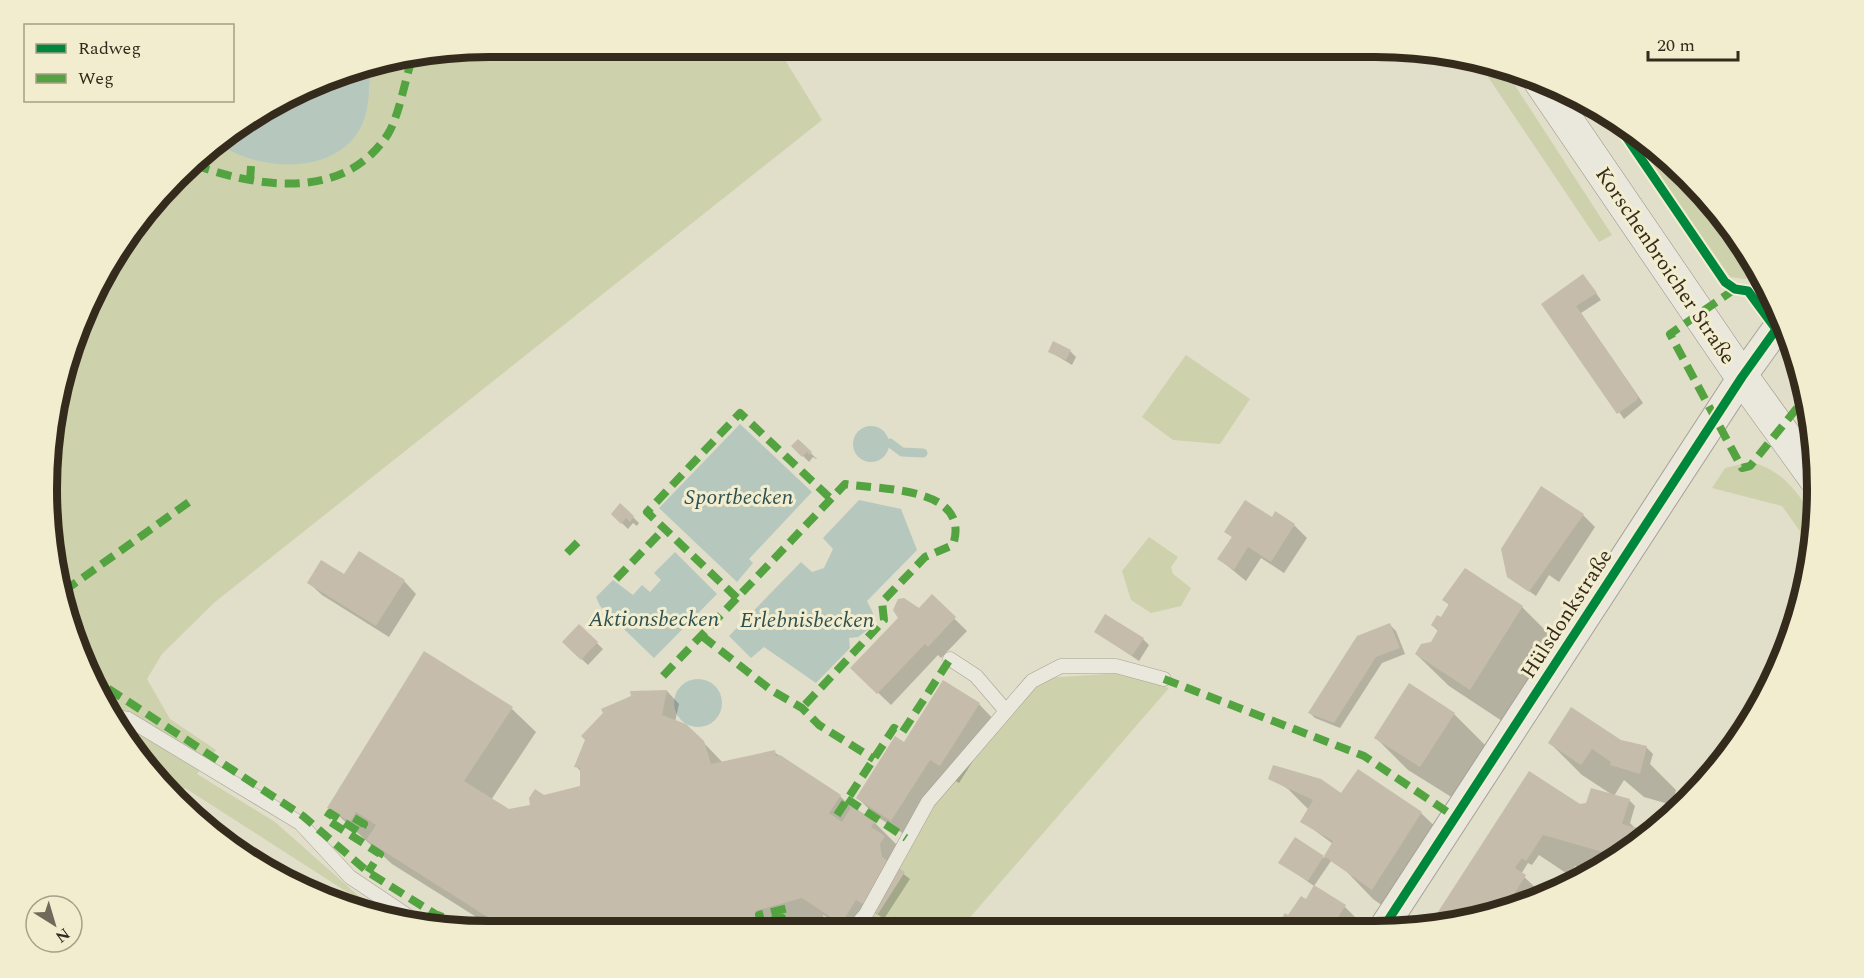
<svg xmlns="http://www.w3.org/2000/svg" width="1864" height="978" font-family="Spectral,serif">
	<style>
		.green { fill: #cdd2ad }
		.water { fill: #b6c8be }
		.shadow { fill: #0003 }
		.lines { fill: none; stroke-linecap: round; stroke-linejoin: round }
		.stream { stroke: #b6c8be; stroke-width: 9 }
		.building { fill: #c5bcab }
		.service-casing { stroke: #a6a294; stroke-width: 15 }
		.minor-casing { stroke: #a6a294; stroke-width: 30 }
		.secondary-casing { stroke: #969183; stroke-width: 34 }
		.service { stroke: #eae7dc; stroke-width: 14 }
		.minor { stroke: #eae7dc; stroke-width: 28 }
		.secondary { stroke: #eae7dc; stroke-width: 33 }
		.quiet { stroke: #53a441; stroke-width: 8; stroke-dasharray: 15 8; stroke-linecap: butt }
		.cycleway-casing { stroke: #f3edcf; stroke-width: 13 }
		.cycleway { stroke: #00873e; stroke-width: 9 }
		.labels { text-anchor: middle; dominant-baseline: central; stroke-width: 6; stroke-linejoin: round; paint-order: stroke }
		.street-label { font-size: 21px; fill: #342b1d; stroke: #f3edcf }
		.water-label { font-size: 22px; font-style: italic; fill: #2d5153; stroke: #f3edcf }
		.rim { fill: none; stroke: #342b1d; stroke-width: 8 }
	</style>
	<rect width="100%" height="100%" fill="#e1deca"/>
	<g class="green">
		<polygon points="489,47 777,47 822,120 215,602 162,654 147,679 170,719 216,750 197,774 275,822 361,898 395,920 389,919 185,788 175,800 121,735 80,659 47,518 61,375 121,243 216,142 240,155 369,94 371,66"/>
		<polygon points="1476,59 1503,67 1612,235 1599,242"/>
		<polygon points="1624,125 1645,138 1708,198 1762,275 1744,279 1730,277"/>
		<polygon points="1186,355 1250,399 1220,444 1173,440 1142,417"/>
		<path d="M1750,462C1784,470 1797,493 1816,520L1812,548L1782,506L1712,488L1725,468Z"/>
		<polygon points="1149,537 1178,557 1171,567 1173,574 1191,588 1181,606 1151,613 1131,600 1122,571"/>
		<polygon points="1123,673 1169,688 960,929 866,929 925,813 1044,678"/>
	</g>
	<g class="water">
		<path d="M371,66C369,84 370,108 362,125C337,177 257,172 216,142L346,70Z"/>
		<polygon points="740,424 812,492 749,559 753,563 737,582 659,508"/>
		<circle cx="871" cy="444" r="18"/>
		<polygon points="859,500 901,509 917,550 867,601 873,613 871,627 858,637 849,638 850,648 816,683 764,647 751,658 729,636 801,562 812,572 824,568 833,549 823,538"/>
		<polygon points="675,552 717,594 654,658 600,606 596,597 613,580 633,595 642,585 650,592 661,580 654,573"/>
		<circle cx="698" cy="703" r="24"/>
	</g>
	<g class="shadow">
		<polygon points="1588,282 1601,300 1581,313 1643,403 1624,419 1543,304"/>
		<polygon points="1049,351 1070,351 1076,357 1072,365"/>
		<polygon points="798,441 817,459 816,459 813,457 809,462 793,446"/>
		<polygon points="621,505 639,523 637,526 633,523 628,529 613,514"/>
		<polygon points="1583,515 1595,527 1559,582 1549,575 1536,596 1508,576"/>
		<polygon points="1272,519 1294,525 1307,538 1284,573 1261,558 1246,581 1219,559 1233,538 1226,531"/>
		<polygon points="345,576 404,581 416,594 389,637 322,595 309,583"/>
		<polygon points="932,597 967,631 941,658 938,655 891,705 852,668 900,618 894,610 899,600 919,610"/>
		<polygon points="1444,600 1522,607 1554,639 1502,721 1449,686 1416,654 1432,643 1439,632 1432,625 1441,619 1450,606"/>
		<polygon points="1390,625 1396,631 1405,654 1382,663 1340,728 1315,718 1310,713"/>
		<polygon points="579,626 603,649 588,665 564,642"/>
		<polygon points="1096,632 1143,639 1149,645 1139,661"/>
		<polygon points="424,653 512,709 536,732 491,800 508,811 532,806 544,796 583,788 581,772 576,766 667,691 679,704 675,722 703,742 723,763 774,752 840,796 853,809 874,822 898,846 893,866 910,879 884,919 870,909 857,929 845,929 823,915 825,923 807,927 800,920 784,924 781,930 497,930 392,864 329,807"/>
		<polygon points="979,704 997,723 959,783 949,777 910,838 876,816 858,798 904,744"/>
		<polygon points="1454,714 1486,746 1453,798 1408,770 1376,738"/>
		<polygon points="1621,741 1647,748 1653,754 1650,764 1676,790 1672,805 1644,797 1624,780 1614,796 1629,800 1635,806 1630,823 1646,839 1591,871 1575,866 1569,875 1539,855 1532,865 1528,863 1521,874 1540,892 1550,894 1451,923 1437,915 1580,806 1611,794 1582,775 1550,743"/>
		<polygon points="1358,771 1421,813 1454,845 1404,921 1373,899 1347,872 1331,861 1314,886 1280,862 1296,840 1324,858 1333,844 1302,821 1309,810 1288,789 1270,778 1342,795"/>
		<polygon points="1315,887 1345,907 1357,919 1352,928 1269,928 1273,922 1278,926 1306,901"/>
	</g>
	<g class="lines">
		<polyline class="stream" points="890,443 902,452 923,453"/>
	</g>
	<g class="building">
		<polygon points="1583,274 1597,293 1576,306 1638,396 1637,400 1617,414 1541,304"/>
		<polygon points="1053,341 1071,350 1066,360 1048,352"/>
		<polygon points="798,439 812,452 810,455 807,452 802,457 791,446"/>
		<polygon points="1541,486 1584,514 1529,592 1507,577 1501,549"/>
		<polygon points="1245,500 1272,517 1275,511 1295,524 1271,562 1248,547 1234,570 1217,559 1232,537 1224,532"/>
		<polygon points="620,503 634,516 630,522 626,518 621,524 611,514"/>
		<polygon points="359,551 405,580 376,626 307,583 321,560 344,574"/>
		<polygon points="1465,568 1523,606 1470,690 1415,654 1421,644 1431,642 1438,630 1431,625 1437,615 1441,617 1449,604 1442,600"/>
		<polygon points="932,594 956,617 928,647 925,644 877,694 850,668 898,618 893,610 898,599 904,598 919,608"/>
		<polygon points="1105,614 1144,638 1132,656 1094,632"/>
		<polygon points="1390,623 1400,648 1376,657 1334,723 1308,713 1357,636"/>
		<polygon points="579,624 598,642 581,660 562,642"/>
		<polygon points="424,651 513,707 464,781 509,809 530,805 529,798 535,789 544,795 580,786 580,768 574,767 585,740 581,736 603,713 601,709 631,696 630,691 667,690 662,715 686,724 704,741 711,764 775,750 776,756 780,755 841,795 829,813 842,822 852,806 875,821 871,827 885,836 880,844 882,857 905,872 878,914 856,900 841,924 802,898 755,911 758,926 740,930 508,930 366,840 376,825 356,812 350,822 327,808"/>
		<polygon points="943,680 980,703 940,766 930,760 891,821 856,798 895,736 904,742"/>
		<polygon points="1409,683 1455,713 1420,767 1374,738"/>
		<polygon points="1571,707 1621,740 1647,746 1640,774 1610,765 1611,762 1592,749 1581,765 1548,743"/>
		<polygon points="1273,765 1321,779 1341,793 1358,769 1422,812 1372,890 1324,856 1308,881 1278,863 1295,837 1324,856 1333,841 1300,822 1313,800 1268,779"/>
		<polygon points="1529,771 1580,804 1586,803 1591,788 1630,799 1622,824 1638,828 1632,847 1617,856 1543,835 1526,861 1522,858 1515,868 1526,875 1513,896 1517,897 1510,907 1457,921 1436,915"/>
		<polygon points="1314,885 1346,905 1331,928 1267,928 1273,920 1278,924 1285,913 1288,915 1301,896 1306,899"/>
		<polygon points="1534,888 1552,893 1530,902"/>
	</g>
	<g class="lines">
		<g class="service-casing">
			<g id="service">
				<polyline points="950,659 976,676 1006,711"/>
				<polyline points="111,716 128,719 300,823 350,877 420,924"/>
				<polyline points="853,929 866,914 928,802 1032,681 1061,666 1116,666 1164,679"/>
			</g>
		</g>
		<g class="minor-casing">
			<polyline id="minor" points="1383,928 1742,377 1782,321"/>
		</g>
		<g class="secondary-casing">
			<polyline id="secondary" points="1540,81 1742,377 1815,478"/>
		</g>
		<use href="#service" class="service"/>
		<use href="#minor" class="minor"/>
		<use href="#secondary" class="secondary"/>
		<g class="quiet">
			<path d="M195,165C259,188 345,201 388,134C399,116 405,80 412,59"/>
			<polyline points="250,181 251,166"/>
			<polyline points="1735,289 1670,334 1742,468 1750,466 1806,397"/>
			<polyline points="1748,291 1765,283"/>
			<polyline points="567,553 578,542"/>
			<polyline points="616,579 664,529"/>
			<polyline points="64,591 189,502"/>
			<polyline points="737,598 647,512 740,413 831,499"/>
			<polyline points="702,636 771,690 802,708 819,725 874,759"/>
			<polyline points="89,676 303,816 368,872 435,914 479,931"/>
			<path d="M663,676L845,484C880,490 972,486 953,545L925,557L882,602L884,620L802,708"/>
			<polyline points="1164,679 1364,756 1455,817"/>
			<polyline points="847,799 906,838"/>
			<polyline points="837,815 894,728 902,733 950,659"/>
			<polyline points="354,818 364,824 359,832 330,813 326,819 380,854 368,872"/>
			<polyline points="796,923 798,930"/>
			<polyline points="819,929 860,922"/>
			<polyline points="762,930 783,924 782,918 761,922 759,915 792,907"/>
		</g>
		<g class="cycleway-casing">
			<g id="cycleway">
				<polyline points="1614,119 1725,282 1735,289 1748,291 1796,356"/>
				<polyline points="1383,928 1742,377 1782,321"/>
			</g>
		</g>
		<use href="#cycleway" class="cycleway"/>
	</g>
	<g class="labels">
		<g class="street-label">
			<text transform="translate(1665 266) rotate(56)">Korschenbroicher Straße</text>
			<text transform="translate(1567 614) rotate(-57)">Hülsdonkstraße</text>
		</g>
		<g class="water-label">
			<text x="739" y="497">Sportbecken</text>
			<text x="654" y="619">Aktionsbecken</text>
			<text x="807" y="620">Erlebnisbecken</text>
		</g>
	</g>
	<path d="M0 0H1864V978H0ZM489 57H1375A432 432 0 0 1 1807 489V489A432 432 0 0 1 1375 921H489A432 432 0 0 1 57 489V489A432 432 0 0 1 489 57Z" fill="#f3edcf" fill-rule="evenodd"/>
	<path class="rim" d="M489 57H1375A432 432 0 0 1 1807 489V489A432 432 0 0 1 1375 921H489A432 432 0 0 1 57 489V489A432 432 0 0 1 489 57Z"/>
	<rect x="24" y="24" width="210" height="78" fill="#f3edcf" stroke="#a79f88" stroke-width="1.5"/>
	<rect x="36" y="44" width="30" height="9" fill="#00873e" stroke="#a79f88" stroke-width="1.5"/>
	<text x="78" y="54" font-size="18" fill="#342b1d">Radweg</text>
	<rect x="36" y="74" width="30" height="9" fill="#53a441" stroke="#a79f88" stroke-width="1.5"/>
	<text x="78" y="84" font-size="18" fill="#342b1d">Weg</text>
	<g transform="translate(54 924) rotate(143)"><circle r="28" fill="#f3edcf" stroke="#a79f88" stroke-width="1.5"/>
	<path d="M0-4.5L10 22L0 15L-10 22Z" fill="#716a5a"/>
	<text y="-9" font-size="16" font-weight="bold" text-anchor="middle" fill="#342b1d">N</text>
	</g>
	<path d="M1648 51v9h90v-9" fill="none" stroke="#342b1d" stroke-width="3"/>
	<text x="1657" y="51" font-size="18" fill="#342b1d" stroke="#f3edcf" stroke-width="4.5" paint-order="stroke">20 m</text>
</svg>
